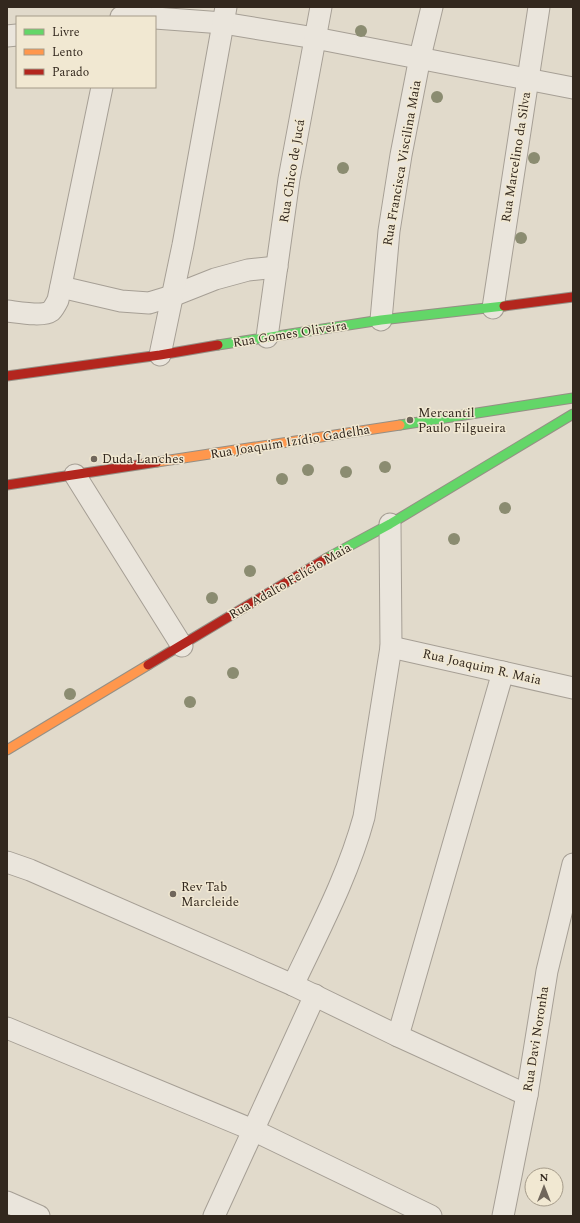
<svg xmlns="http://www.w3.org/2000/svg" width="580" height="1223" font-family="Spectral,serif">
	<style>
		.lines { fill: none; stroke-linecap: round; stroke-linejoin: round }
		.street-casing { stroke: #a69f95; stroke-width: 23 }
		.fast-casing { stroke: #958f85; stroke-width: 11 }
		.slow-casing { stroke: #958f85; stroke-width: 11 }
		.jam-casing { stroke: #958f85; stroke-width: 11 }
		.street { stroke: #eae5dc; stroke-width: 21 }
		.fast { stroke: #63d668; stroke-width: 9 }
		.slow { stroke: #ff974d; stroke-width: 9 }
		.jam { stroke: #b3261e; stroke-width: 9 }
		.tree { fill: #8b8c71 }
		.poi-dot { fill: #70665b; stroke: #f1e8d2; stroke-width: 1.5 }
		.labels { text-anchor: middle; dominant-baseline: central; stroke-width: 3; stroke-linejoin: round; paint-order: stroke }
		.street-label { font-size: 13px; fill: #33281e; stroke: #f1e8d2 }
		.poi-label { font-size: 13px; fill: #33281e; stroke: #f1e8d2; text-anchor: start }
	</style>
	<rect width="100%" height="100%" fill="#e1dacb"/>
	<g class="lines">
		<g class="street-casing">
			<g id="street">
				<polyline points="121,17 127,15 146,17"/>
				<polyline points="155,18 223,23 315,38 573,88"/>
				<polyline points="7,36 17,35"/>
				<polyline points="61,287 121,301 149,303 172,296 215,279 248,270 277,267"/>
				<polyline points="493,308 539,7"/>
				<path d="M7,311C17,312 43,317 51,311C54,308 56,304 58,300L102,87"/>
				<polyline points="381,320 389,231 401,155 420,57 432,7"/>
				<polyline points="267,337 289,179 321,7"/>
				<polyline points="160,355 183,245 226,7"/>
				<polyline points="75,475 182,646"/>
				<polyline points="391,647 573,688"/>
				<polyline points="7,862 30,870 293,985 398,1036 527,1095"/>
				<path d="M293,985C319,930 348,876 364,817L391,647L390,524"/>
				<polyline points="7,1028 253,1130 431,1216"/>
				<polyline points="398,1036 503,672"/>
				<polyline points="7,1202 39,1216"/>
				<polyline points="214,1216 315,995"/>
				<polyline points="503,1216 527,1095 547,971 573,864"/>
			</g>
		</g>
		<g class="fast-casing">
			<g id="fast">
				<polyline points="218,345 381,320 504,306"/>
				<polyline points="400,425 573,398"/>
				<polyline points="327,558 390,524 573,414"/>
			</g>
		</g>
		<g class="slow-casing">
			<g id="slow">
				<polyline points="157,462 400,425"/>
				<polyline points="7,750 148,665"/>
			</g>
		</g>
		<g class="jam-casing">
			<g id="jam">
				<polyline points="504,306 573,297"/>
				<polyline points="7,376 160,355 218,345"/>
				<polyline points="7,485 157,462"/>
				<polyline points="148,665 327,558"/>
			</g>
		</g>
		<use href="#street" class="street"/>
		<use href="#fast" class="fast"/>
		<use href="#slow" class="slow"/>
		<use href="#jam" class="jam"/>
	</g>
	<g class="tree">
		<circle cx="361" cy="31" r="6"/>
		<circle cx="437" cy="97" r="6"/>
		<circle cx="534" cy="158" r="6"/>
		<circle cx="343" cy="168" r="6"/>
		<circle cx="521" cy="238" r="6"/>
		<circle cx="385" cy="467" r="6"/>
		<circle cx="308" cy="470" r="6"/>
		<circle cx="346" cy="472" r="6"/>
		<circle cx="282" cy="479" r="6"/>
		<circle cx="505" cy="508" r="6"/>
		<circle cx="454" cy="539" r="6"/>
		<circle cx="250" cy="571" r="6"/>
		<circle cx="212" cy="598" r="6"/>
		<circle cx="233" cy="673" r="6"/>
		<circle cx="70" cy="694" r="6"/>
		<circle cx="190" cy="702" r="6"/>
	</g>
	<g class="poi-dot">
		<circle cx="410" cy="420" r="4"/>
		<circle cx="94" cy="459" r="4"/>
		<circle cx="173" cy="894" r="4"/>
	</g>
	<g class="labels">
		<g class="street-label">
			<text transform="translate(516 157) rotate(-81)">Rua Marcelino da Silva</text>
			<text transform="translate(402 163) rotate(-80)">Rua Francisca Viscilina Maia</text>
			<text transform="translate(292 171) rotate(-81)">Rua Chico de Jucá</text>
			<text transform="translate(290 334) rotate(-9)">Rua Gomes Oliveira</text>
			<text transform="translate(290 442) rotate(-9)">Rua Joaquim Izídio Gadelha</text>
			<text transform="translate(290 581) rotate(-30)">Rua Adalto Felício Maia</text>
			<text transform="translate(482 667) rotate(13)">Rua Joaquim R. Maia</text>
			<text transform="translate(536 1039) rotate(-81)">Rua Davi Noronha</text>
		</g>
		<g class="poi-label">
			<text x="418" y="413">Mercantil<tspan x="418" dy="15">Paulo Filgueira</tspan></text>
			<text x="102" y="459">Duda Lanches</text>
			<text x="181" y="887">Rev Tab<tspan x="181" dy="15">Marcleide</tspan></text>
		</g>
	</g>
	<rect width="580" height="1223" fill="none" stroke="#33281e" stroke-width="16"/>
	<rect x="16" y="16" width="140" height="72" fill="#f1e8d2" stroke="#a59b8a"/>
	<rect x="24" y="29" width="20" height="6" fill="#63d668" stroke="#a59b8a"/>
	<text x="52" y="36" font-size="12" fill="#33281e">Livre</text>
	<rect x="24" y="49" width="20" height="6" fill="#ff974d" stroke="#a59b8a"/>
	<text x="52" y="56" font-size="12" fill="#33281e">Lento</text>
	<rect x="24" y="69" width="20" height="6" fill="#b3261e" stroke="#a59b8a"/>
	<text x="52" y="76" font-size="12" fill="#33281e">Parado</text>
	<g transform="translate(544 1187)"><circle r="19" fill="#f1e8d2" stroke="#a59b8a"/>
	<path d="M0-3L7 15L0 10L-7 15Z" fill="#70665b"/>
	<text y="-6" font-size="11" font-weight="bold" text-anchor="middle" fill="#33281e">N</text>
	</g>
</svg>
